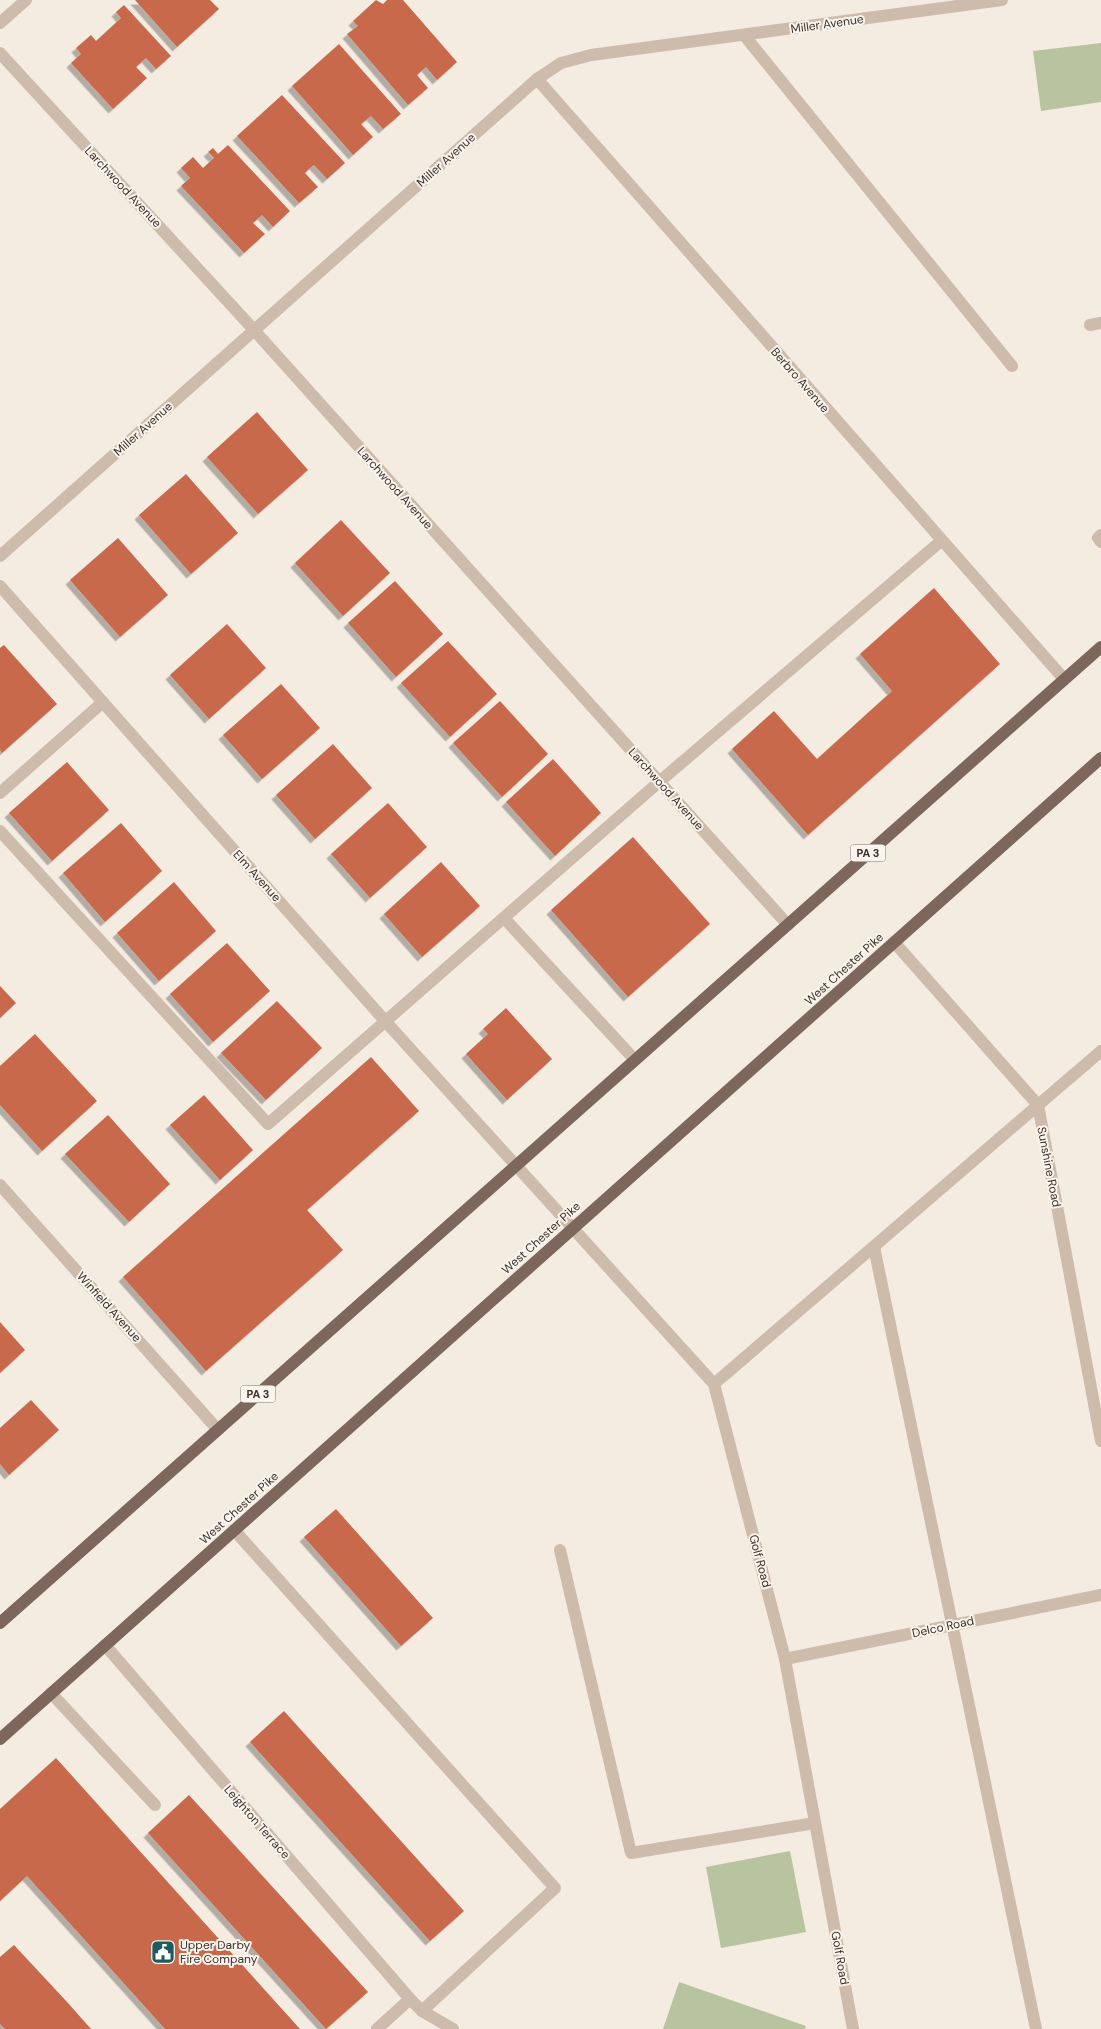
<svg xmlns="http://www.w3.org/2000/svg" width="1101" height="2029" font-family="'DM Sans',sans-serif">
	<style>
		.green { fill: #b8c4a0 }
		.building { fill: #c8694b; filter: url(#shadow) }
		.lines { fill: none; stroke-linecap: round; stroke-linejoin: round }
		.service { stroke: #cdbbac; stroke-width: 12 }
		.minor { stroke: #cdbbac; stroke-width: 12 }
		.primary { stroke: #7d675c; stroke-width: 12 }
		.labels { text-anchor: middle; dominant-baseline: central; stroke-width: 4; stroke-linejoin: round; paint-order: stroke }
		.shield { fill: #fbf5ee; stroke: #756b66; stroke-width: 1 }
		.shield-label { font-size: 11px; font-weight: bold; fill: #3b302b }
		.street-label { font-size: 12px; fill: #3b302b; stroke: #fbf5ee }
		.poi-label { font-size: 12px; fill: #3b302b; stroke: #fbf5ee; text-anchor: start }
	</style>
	<defs>
		<filter id="shadow"><feDropShadow dx="-4.5" dy="4.5" stdDeviation="0" flood-color="#0004"/></filter>
	</defs>
	<rect width="100%" height="100%" fill="#f4ebe1"/>
	<g class="green">
		<polygon points="1101,43 1101,102 1041,111 1033,51"/>
		<polygon points="790,1851 806,1932 721,1948 706,1867"/>
		<polygon points="679,1982 806,2026 805,2029 663,2029"/>
	</g>
	<g class="building">
		<polygon points="135,0 210,0 219,9 177,47"/>
		<polygon points="376,0 383,4 387,0 403,0 457,62 437,80 426,67 417,75 428,88 408,105 347,34 358,26 353,21"/>
		<polygon points="124,5 171,56 156,69 146,58 136,67 147,78 113,109 71,63 81,54 76,48 91,35 96,41 121,18 116,12"/>
		<polygon points="339,44 401,114 383,129 371,116 361,124 373,137 353,155 292,86"/>
		<polygon points="282,95 345,163 327,179 314,165 310,168 305,173 318,187 299,203 237,136"/>
		<polygon points="228,145 290,211 273,227 262,215 253,223 265,234 244,253 181,186 190,178 181,168 193,157 203,168 214,158 208,152 213,148 218,154"/>
		<polygon points="257,412 308,470 258,514 207,457"/>
		<polygon points="186,474 238,533 191,574 139,515"/>
		<polygon points="341,520 390,573 343,616 295,563"/>
		<polygon points="118,538 168,595 120,637 70,580"/>
		<polygon points="395,581 443,634 396,677 348,623"/>
		<polygon points="934,588 1000,664 808,835 732,749 774,711 817,759 892,691 860,654"/>
		<polygon points="227,624 266,668 209,719 170,675"/>
		<polygon points="448,641 497,694 450,737 401,683"/>
		<polygon points="4,645 57,704 2,753 0,750 0,648"/>
		<polygon points="281,684 320,728 262,779 223,735"/>
		<polygon points="500,701 548,754 502,797 453,743"/>
		<polygon points="333,744 372,788 315,839 276,795"/>
		<polygon points="553,759 601,813 555,856 506,802"/>
		<polygon points="67,762 109,810 52,861 9,813"/>
		<polygon points="388,803 427,847 370,898 331,854"/>
		<polygon points="121,823 162,871 105,922 63,873"/>
		<polygon points="633,837 710,924 628,997 551,910"/>
		<polygon points="441,862 480,906 422,957 384,914"/>
		<polygon points="174,882 216,931 159,981 117,933"/>
		<polygon points="227,943 270,991 213,1042 170,994"/>
		<polygon points="0,986 16,1003 0,1018"/>
		<polygon points="277,1001 322,1048 266,1100 221,1053"/>
		<polygon points="506,1008 552,1059 507,1100 466,1054 488,1034 483,1029"/>
		<polygon points="35,1034 97,1101 42,1151 0,1105 0,1066"/>
		<polygon points="371,1057 419,1111 307,1210 343,1250 206,1371 123,1277"/>
		<polygon points="204,1095 253,1150 220,1180 170,1125"/>
		<polygon points="108,1115 170,1184 129,1222 65,1154"/>
		<polygon points="0,1322 25,1350 0,1373"/>
		<polygon points="31,1400 59,1430 9,1475 0,1464 0,1428"/>
		<polygon points="336,1509 433,1618 401,1646 304,1537"/>
		<polygon points="284,1711 464,1911 430,1941 250,1742"/>
		<polygon points="56,1758 300,2029 165,2029 27,1876 0,1901 0,1809"/>
		<polygon points="189,1795 368,1992 326,2029 148,1833"/>
		<polygon points="14,1945 68,2003 91,2029 5,2029 0,2024 0,1957"/>
	</g>
	<g class="lines">
		<g class="service">
			<polyline points="744,35 1012,366"/>
			<polyline points="1090,325 1101,323"/>
			<polyline points="1101,535 1098,538 1101,542"/>
			<polyline points="0,793 103,702"/>
			<polyline points="0,831 268,1124 659,782 941,541"/>
			<polyline points="504,918 635,1060"/>
			<polyline points="874,1247 1036,2029"/>
			<polyline points="714,1384 1101,1051"/>
			<polyline points="234,1530 555,1888 422,2011"/>
			<polyline points="560,1550 631,1853 815,1823"/>
			<polyline points="51,1693 155,1805"/>
		</g>
		<g class="minor">
			<polyline points="0,23 26,0"/>
			<polyline points="0,53 254,330 788,925"/>
			<polyline points="537,79 1064,679"/>
			<polyline points="0,556 537,79 561,63 591,55 1002,0"/>
			<polyline points="0,586 386,1022 714,1384 785,1659 853,2029"/>
			<polyline points="894,942 1038,1105 1101,1441"/>
			<polyline points="0,1185 218,1430"/>
			<polyline points="105,1645 410,1999 422,2011 453,2029"/>
			<polyline points="785,1659 1101,1595"/>
			<polyline points="377,2029 410,1999"/>
		</g>
		<g class="primary">
			<polyline points="0,1623 1101,647"/>
			<polyline points="0,1739 1101,758"/>
		</g>
	</g>
	<defs>
		<g id="civic-square" transform="scale(1.25)"><rect x="-9" y="-9" width="18" height="18" rx="4" fill="#1f5a5e" stroke="#fbf5ee"/><path d="M-.6-6.5H3V-4.5H.6V-3L4-1V1h2V6H-6V1h2V-1L-.6-3ZM-1.2 2.5V6h2.4V2.5Z" fill="#fff"/></g>
	</defs>
	<g fill-rule="evenodd">
		<use href="#civic-square" x="163" y="1952"/>
	</g>
	<g class="labels">
		<g class="shield">
			<rect x="850.5" y="844.5" width="35" height="17" rx="4"/>
			<rect x="240.5" y="1385.5" width="35" height="17" rx="4"/>
		</g>
		<g class="shield-label">
			<text x="868" y="853">PA 3</text>
			<text x="258" y="1394">PA 3</text>
		</g>
		<g class="street-label">
			<text transform="translate(827 24) rotate(-8)">Miller Avenue</text>
			<text transform="translate(446 160) rotate(-42)">Miller Avenue</text>
			<text transform="translate(123 187) rotate(47)">Larchwood Avenue</text>
			<text transform="translate(800 380) rotate(49)">Berbro Avenue</text>
			<text transform="translate(143 429) rotate(-42)">Miller Avenue</text>
			<text transform="translate(395 488) rotate(48)">Larchwood Avenue</text>
			<text transform="translate(666 789) rotate(48)">Larchwood Avenue</text>
			<text transform="translate(257 876) rotate(48)">Elm Avenue</text>
			<text transform="translate(844 969) rotate(-42)">West Chester Pike</text>
			<text transform="translate(1049 1167) rotate(79)">Sunshine Road</text>
			<text transform="translate(541 1238) rotate(-42)">West Chester Pike</text>
			<text transform="translate(109 1307) rotate(48)">Winfield Avenue</text>
			<text transform="translate(239 1508) rotate(-42)">West Chester Pike</text>
			<text transform="translate(760 1561) rotate(75)">Golf Road</text>
			<text transform="translate(943 1627) rotate(-12)">Delco Road</text>
			<text transform="translate(257 1822) rotate(49)">Leighton Terrace</text>
			<text transform="translate(840 1958) rotate(80)">Golf Road</text>
		</g>
		<g class="poi-label">
			<text x="180" y="1945">Upper Darby<tspan x="180" dy="14">Fire Company</tspan></text>
		</g>
	</g>
</svg>
